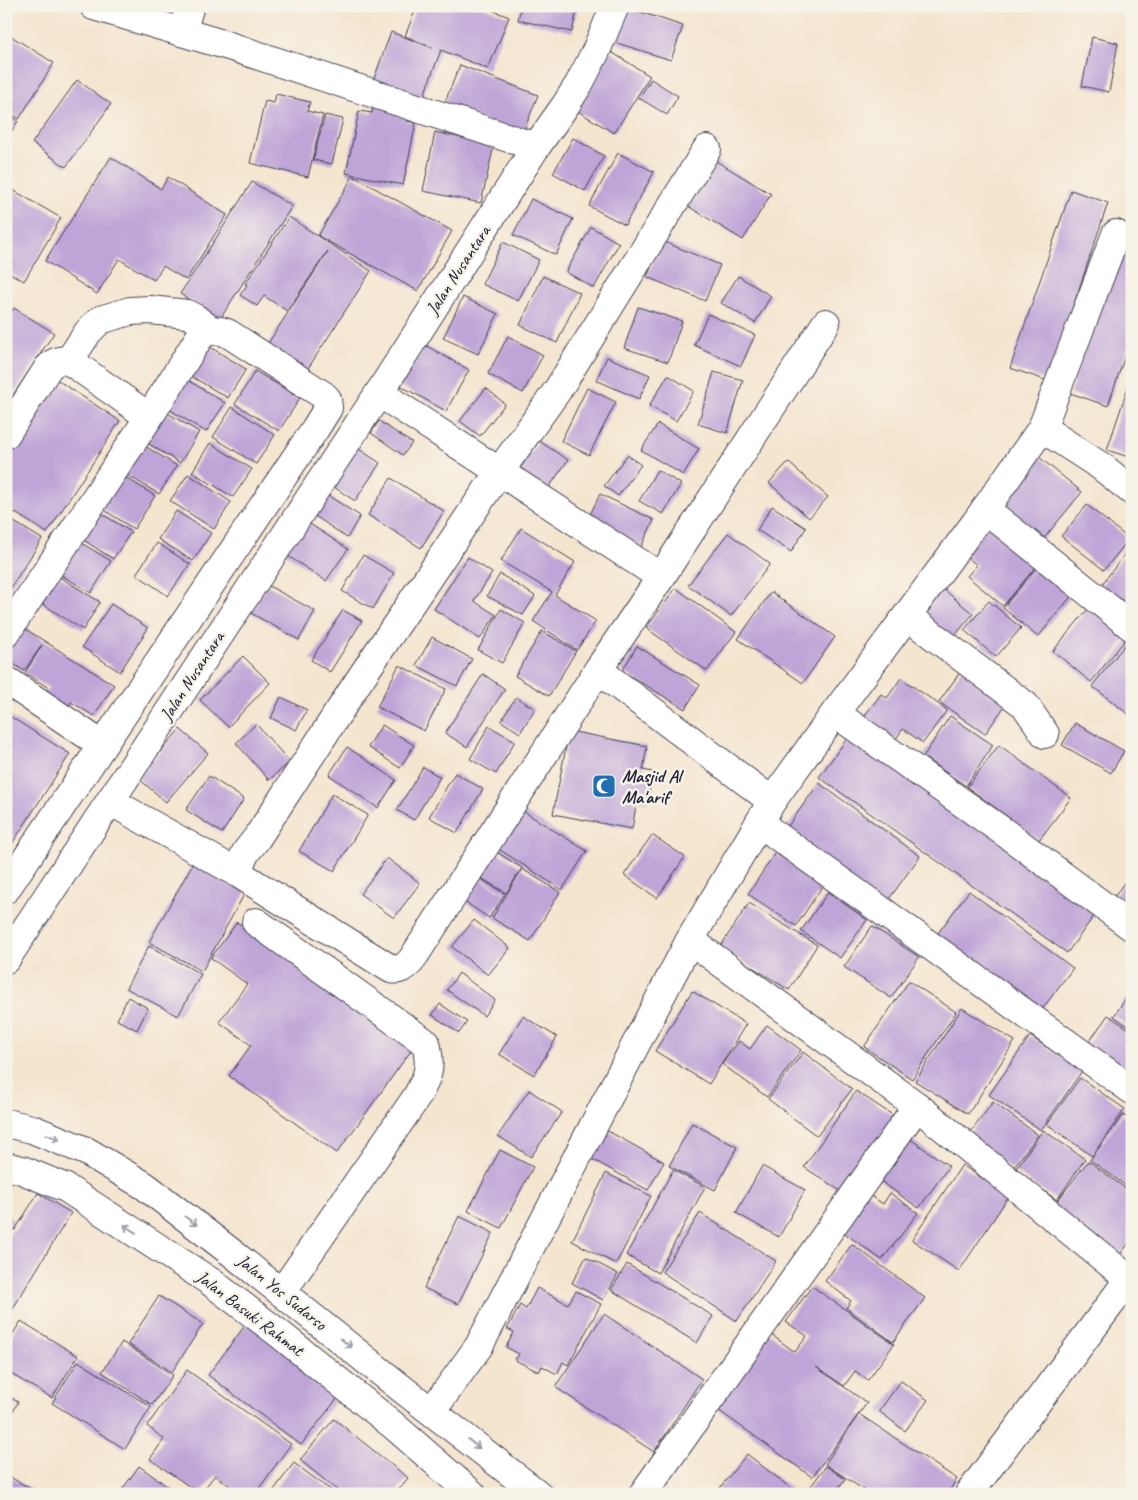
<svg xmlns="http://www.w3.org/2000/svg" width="1138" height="1500" font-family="Caveat,sans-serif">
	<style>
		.building { fill: #bea4d7 }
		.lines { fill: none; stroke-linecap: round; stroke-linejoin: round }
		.minor-casing { stroke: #423f51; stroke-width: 30 }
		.highway-casing { stroke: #423f51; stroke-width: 30 }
		.minor { stroke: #fff; stroke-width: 28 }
		.highway { stroke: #fff; stroke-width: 28 }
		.oneway { stroke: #9c9ca7 }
		.labels { text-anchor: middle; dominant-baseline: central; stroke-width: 5; stroke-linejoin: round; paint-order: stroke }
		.street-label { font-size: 18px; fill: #22223b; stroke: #f7f3e8 }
		.poi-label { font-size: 18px; font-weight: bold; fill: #22223b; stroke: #f7f3e8; text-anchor: start }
	</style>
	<rect width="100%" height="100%" fill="#f7f3e8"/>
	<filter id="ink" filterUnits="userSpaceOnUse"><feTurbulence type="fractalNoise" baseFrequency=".02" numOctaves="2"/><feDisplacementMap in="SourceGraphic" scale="10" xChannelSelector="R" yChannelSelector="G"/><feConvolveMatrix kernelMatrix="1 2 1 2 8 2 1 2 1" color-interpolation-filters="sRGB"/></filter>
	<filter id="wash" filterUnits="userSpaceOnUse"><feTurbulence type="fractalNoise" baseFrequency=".0096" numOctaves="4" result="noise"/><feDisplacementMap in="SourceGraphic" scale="20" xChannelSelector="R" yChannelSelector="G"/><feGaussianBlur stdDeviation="1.12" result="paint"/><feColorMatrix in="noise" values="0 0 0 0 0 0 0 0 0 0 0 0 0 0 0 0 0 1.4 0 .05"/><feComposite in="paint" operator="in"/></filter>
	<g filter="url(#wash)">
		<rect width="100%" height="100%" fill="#f4e5cf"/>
		<g id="blocks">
			<g class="building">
				<polygon points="417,6 482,6 509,17 488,69 441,50 421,103 372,84 391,32 433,48 405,36"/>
				<polygon points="521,6 578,6 572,32 518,20"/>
				<polygon points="625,7 683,26 671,60 614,42"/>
				<polygon points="6,33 54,63 19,119 6,111"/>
				<polygon points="1092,37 1118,43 1109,92 1082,86"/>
				<polygon points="608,50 650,76 614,133 571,107"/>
				<polygon points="460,65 538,95 522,135 444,104"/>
				<polygon points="651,79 678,96 667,115 639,98"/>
				<polygon points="77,80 111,104 66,167 32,143"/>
				<polygon points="276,94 310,102 307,111 323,115 308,177 250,163 265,101 274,103"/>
				<polygon points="374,105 409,113 407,121 416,123 403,185 346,173 359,111 372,113"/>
				<polygon points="6,113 18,121 6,140"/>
				<polygon points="325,115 343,119 332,164 313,160"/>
				<polygon points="435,132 494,145 481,203 423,191"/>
				<polygon points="573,138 604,156 585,191 553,173"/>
				<polygon points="618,153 654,172 625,225 589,206"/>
				<polygon points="111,157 161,189 168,177 227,215 186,280 163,266 154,280 119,259 97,294 45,261"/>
				<polygon points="711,158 771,194 743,240 683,203"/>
				<polygon points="353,176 452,231 418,291 318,236"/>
				<polygon points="252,182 292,206 220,319 180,294"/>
				<polygon points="6,186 61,218 24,281 6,271"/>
				<polygon points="1071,190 1108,203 1048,381 1010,368"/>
				<polygon points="531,199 573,219 556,255 513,235"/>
				<polygon points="1131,212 1132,335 1108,406 1070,393"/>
				<polygon points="289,217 371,271 305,373 265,348 328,251 287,311 264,296 257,306 240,295 247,285 245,284"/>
				<polygon points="591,227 619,243 594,288 566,272"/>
				<polygon points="662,241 720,265 705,301 647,277"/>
				<polygon points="503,242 539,260 518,301 482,284"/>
				<polygon points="543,276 580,293 557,343 520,325"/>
				<polygon points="738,276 771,296 755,323 721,303"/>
				<polygon points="463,297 498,314 478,354 443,338"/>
				<polygon points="638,307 682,321 668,362 624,348"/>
				<polygon points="14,308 54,333 6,406 6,320"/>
				<polygon points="708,314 755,335 741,366 694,345"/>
				<polygon points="508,336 543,355 523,393 488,374"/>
				<polygon points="207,345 246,369 228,398 189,375"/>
				<polygon points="425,345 469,370 446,411 401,386"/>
				<polygon points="607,357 650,375 639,399 596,380"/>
				<polygon points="255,371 300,398 279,431 235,404"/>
				<polygon points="714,372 743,380 727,433 698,424"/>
				<polygon points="668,375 694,391 676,421 649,406"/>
				<polygon points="183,377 225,403 206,432 164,406"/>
				<polygon points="54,378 120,421 47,533 6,507 6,451"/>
				<polygon points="1131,378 1132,378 1132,458 1107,450"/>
				<polygon points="486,388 505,404 480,436 460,421"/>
				<polygon points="587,388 616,402 589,455 561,441"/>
				<polygon points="232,407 275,435 256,464 213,437"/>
				<polygon points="164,411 199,432 180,463 144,441"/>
				<polygon points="379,421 412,443 403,455 371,433"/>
				<polygon points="658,424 699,449 683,475 641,450"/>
				<polygon points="539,441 568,460 543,496 514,477"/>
				<polygon points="140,443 177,466 159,494 122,472"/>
				<polygon points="210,443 252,469 233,497 192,472"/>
				<polygon points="356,447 380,463 355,501 331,485"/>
				<polygon points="627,455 641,465 618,496 604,486"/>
				<polygon points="1039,457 1082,492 1041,542 998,507"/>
				<polygon points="788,462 828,497 809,518 769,483"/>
				<polygon points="657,470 681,484 663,514 639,501"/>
				<polygon points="188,474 231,502 214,529 170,501"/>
				<polygon points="122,475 155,496 134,529 101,508"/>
				<polygon points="391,478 444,511 421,548 368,515"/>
				<polygon points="324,493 360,516 347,538 311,513"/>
				<polygon points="600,494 654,520 641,547 587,521"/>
				<polygon points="1087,505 1129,539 1104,570 1061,536"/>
				<polygon points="772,506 806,528 791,552 757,530"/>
				<polygon points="96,510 131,532 113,559 79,537"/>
				<polygon points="176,511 211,533 193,561 158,539"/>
				<polygon points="6,517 42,539 6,595"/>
				<polygon points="304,520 348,549 326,581 282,552"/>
				<polygon points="991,521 1040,562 1003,606 967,576 977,565 963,554"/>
				<polygon points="521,528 575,562 555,595 596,621 577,650 533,621 552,592 501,561"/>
				<polygon points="728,533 770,564 731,616 688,585"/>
				<polygon points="78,541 111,561 91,593 58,573"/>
				<polygon points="157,543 190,564 168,596 136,574"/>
				<polygon points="1132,544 1132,610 1100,587"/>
				<polygon points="363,555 394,573 373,609 342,591"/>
				<polygon points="468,557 492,573 474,601 496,615 480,639 434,609"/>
				<polygon points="1039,564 1074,593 1038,637 1003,608"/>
				<polygon points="55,574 100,602 83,630 38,601"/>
				<polygon points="500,574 535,596 523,615 487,596"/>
				<polygon points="267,585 315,611 299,640 251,613"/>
				<polygon points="940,586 973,614 952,639 918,611"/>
				<polygon points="676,588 736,632 707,671 646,628"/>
				<polygon points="771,592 835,637 803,683 738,639"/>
				<polygon points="989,601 1021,628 996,657 964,630"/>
				<polygon points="111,604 148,628 120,672 82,647"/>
				<polygon points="1092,604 1130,634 1091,682 1053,651"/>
				<polygon points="501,609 525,623 502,663 478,650"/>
				<polygon points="343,610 362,621 330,672 311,660"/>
				<polygon points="19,625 114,685 94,716 71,702 63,715 40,700 49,688 25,673 42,645 24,671 6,659 6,643"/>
				<polygon points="542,631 576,651 549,696 515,676"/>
				<polygon points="1132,636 1132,717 1092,686"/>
				<polygon points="432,637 472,659 457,686 416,665"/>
				<polygon points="637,646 700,685 685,709 622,671"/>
				<polygon points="243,656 270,683 228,727 200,700"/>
				<polygon points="399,665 446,689 424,731 377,707"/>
				<polygon points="965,665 1011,697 985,734 939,702"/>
				<polygon points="483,674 505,689 467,747 445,733"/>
				<polygon points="901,678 947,710 923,743 903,729 895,740 863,718 881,694 887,698"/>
				<polygon points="281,697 307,710 296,730 271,718"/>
				<polygon points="516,697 535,709 520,733 501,721"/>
				<polygon points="6,714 70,754 6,853"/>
				<polygon points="950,716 993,745 966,786 923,757"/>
				<polygon points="1075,723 1124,751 1111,773 1062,745"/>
				<polygon points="256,724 290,762 269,780 236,743"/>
				<polygon points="382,725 414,745 400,768 368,747"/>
				<polygon points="489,726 515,741 496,774 470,759"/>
				<polygon points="180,729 208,753 166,802 138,778"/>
				<polygon points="569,731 647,746 643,770 653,772 647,802 637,800 632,829 553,814"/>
				<polygon points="851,733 1099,909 1067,953 819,777"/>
				<polygon points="999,745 1071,798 1039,840 967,787"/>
				<polygon points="347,747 396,780 378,808 329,775"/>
				<polygon points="423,767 440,777 414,820 397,810"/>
				<polygon points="455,773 483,789 457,833 429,817"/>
				<polygon points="209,776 244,799 222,833 186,810"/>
				<polygon points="819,783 920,856 884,906 783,833"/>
				<polygon points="332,794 368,815 334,871 299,851"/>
				<polygon points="518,808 587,851 562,890 494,846"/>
				<polygon points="652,835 685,857 657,898 624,875"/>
				<polygon points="489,847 522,868 506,893 473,873"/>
				<polygon points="775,853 824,884 796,926 748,894"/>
				<polygon points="387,858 420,883 394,918 360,894"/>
				<polygon points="193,863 246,891 202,971 149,942"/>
				<polygon points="522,869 560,892 530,941 492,918"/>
				<polygon points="1132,871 1132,917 1110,903"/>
				<polygon points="471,873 505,894 489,918 456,896"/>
				<polygon points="969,891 1073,968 1040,1012 936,936"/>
				<polygon points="828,892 867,920 840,958 801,931"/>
				<polygon points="749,903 817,945 789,990 720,947"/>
				<polygon points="474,920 510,948 488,975 452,947"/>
				<polygon points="237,922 413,1048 337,1153 229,1076 251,1045 219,1022 247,984 211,958"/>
				<polygon points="872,926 919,957 891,998 844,967"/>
				<polygon points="149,946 201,974 178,1016 126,988"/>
				<polygon points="459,973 495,1000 484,1016 447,990"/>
				<polygon points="909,981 956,1012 912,1079 864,1047"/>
				<polygon points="692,991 746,1024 709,1084 655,1051"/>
				<polygon points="1130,992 1132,993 1132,1029 1114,1016"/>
				<polygon points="128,997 148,1008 137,1030 117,1020"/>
				<polygon points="440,1004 467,1022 459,1033 432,1015"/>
				<polygon points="962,1008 1015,1041 968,1114 915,1081"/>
				<polygon points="1108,1015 1132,1031 1132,1085 1082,1052"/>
				<polygon points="523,1016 557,1037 534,1075 499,1054"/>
				<polygon points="767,1025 801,1050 767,1097 722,1064 739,1041 750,1049"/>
				<polygon points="1030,1036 1082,1071 1041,1130 989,1095"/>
				<polygon points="803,1052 852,1089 817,1136 768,1099"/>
				<polygon points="1080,1078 1125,1109 1092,1156 1047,1124"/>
				<polygon points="529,1090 562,1112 531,1157 498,1136"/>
				<polygon points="856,1091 894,1116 842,1192 804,1167"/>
				<polygon points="993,1102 1038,1135 1012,1169 967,1137"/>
				<polygon points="1123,1115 1132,1121 1132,1190 1090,1160"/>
				<polygon points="692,1123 737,1147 715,1190 669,1166"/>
				<polygon points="606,1130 664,1162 648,1190 590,1158"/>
				<polygon points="1043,1130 1085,1159 1057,1200 1014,1171"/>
				<polygon points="903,1134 949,1166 919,1208 873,1176"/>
				<polygon points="500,1150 533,1167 501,1228 468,1211"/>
				<polygon points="1088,1161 1132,1193 1132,1239 1118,1257 1052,1208"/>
				<polygon points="962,1165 1009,1196 959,1271 912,1240"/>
				<polygon points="762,1166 805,1190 779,1237 736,1213"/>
				<polygon points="673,1170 705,1187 658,1273 626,1255"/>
				<polygon points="606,1173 651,1196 616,1264 572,1241"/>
				<polygon points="863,1190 883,1204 890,1193 918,1213 882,1260 836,1227"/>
				<polygon points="38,1193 71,1213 6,1320 6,1240 13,1229 15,1230"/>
				<polygon points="700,1213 776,1261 737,1321 662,1272"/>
				<polygon points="6,1216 14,1220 6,1234"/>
				<polygon points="459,1216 493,1233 458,1304 424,1288"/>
				<polygon points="852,1244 925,1298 893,1342 846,1308 851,1301 825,1281"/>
				<polygon points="586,1257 618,1274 603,1300 572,1283"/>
				<polygon points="627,1264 713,1316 697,1343 611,1290"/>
				<polygon points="812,1286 894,1344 868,1380 855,1371 844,1386 816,1367 867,1403 812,1477 711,1405 765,1330 795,1352 807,1336 786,1322"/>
				<polygon points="537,1288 568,1304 576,1291 601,1304 568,1365 563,1362 557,1374 542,1366 539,1372 515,1360 519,1354 506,1347 514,1332 507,1329 520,1305 526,1309"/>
				<polygon points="159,1296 203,1324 172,1372 128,1344"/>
				<polygon points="604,1314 702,1379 654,1452 555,1387"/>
				<polygon points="249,1320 343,1391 301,1445 208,1375"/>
				<polygon points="21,1321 78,1356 52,1398 6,1371 6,1345"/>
				<polygon points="122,1342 173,1375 152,1405 102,1372"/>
				<polygon points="78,1361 151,1407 125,1449 52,1403"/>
				<polygon points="187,1370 291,1444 255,1494 241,1494 215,1475 200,1494 150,1459 164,1439 147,1426"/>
				<polygon points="901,1381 928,1400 905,1431 879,1411"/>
				<polygon points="6,1395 18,1402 6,1424"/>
				<polygon points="859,1414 957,1479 947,1494 870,1494 825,1464"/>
				<polygon points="334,1419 408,1478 395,1494 342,1494 300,1460"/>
				<polygon points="747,1454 798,1494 715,1494"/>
				<polygon points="294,1463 325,1486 336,1494 271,1494"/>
				<polygon points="139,1466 178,1494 119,1494"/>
				<polygon points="826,1466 845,1479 834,1494 805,1494"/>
				<polygon points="6,1475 41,1494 6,1494"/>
			</g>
		</g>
	</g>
	<g filter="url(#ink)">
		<use href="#blocks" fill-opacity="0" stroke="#423f51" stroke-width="1"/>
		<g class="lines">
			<g class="minor-casing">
				<g id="minor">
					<polyline points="94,6 229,46 536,147"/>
					<polyline points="182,32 190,6"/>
					<polyline points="69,361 88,332 100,320 130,311 150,310 187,314 195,318 212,331"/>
					<polyline points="379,393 536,147 565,106 579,84 596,51 615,6"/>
					<polyline points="1042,428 1116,234"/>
					<path d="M6,434L48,368C55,360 64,358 74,364L149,417"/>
					<polyline points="985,509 1132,627"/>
					<polyline points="907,616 1025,705 1045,734"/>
					<path d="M6,633L149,417L201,335C211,329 219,329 229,334L323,395L327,399L328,408L315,429L6,889"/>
					<polyline points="598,670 772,801"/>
					<polyline points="6,680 102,745"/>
					<polyline points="835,713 1008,835 1132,927"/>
					<path d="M110,801L236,872L391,969C400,971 405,967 411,961L598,670L661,577L826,323"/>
					<polyline points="759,823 1132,1090"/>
					<polyline points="236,872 246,852 257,838 358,682 499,472 557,391 707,149"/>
					<path d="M256,922L426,1043C432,1068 428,1077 416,1098L282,1292"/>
					<polyline points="6,959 379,393 661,577"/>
					<polyline points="917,1106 1129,1279 1132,1275"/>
					<polyline points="432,1411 479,1346 690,940 772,801 835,713 976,522 1042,428 1102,467 1132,491"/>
					<polyline points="643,1494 917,1106 690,940"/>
					<polyline points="969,1494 1129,1279 1132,1282"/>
				</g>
			</g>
			<g class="highway-casing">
				<g id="highway">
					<polyline points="6,1123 32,1129 86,1151 145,1186 232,1253 401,1388 538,1494"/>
					<polyline points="6,1166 22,1170 66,1188 211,1282 277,1332 393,1425 472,1494"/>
				</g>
			</g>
			<use href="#minor" class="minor"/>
			<use href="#highway" class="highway"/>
		</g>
		<defs><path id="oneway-shaft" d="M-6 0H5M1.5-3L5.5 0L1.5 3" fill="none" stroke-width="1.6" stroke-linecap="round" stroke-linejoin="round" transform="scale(1.25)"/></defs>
		<g class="oneway">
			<use href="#oneway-shaft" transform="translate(53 1137) rotate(22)"/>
			<use href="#oneway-shaft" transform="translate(191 1221) rotate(37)"/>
			<use href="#oneway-shaft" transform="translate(130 1229) rotate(-147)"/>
			<use href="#oneway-shaft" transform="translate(346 1343) rotate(39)"/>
			<use href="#oneway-shaft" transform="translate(474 1444) rotate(38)"/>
		</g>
	</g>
	<defs>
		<g id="mosque-square" transform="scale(1.25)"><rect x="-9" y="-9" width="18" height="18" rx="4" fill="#1f6fb2" stroke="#f7f3e8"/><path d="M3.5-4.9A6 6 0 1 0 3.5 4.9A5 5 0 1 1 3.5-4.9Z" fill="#fff"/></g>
	</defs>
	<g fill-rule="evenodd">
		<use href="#mosque-square" x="604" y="786"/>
	</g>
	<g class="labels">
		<g class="street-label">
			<text transform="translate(458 270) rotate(-57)">Jalan Nusantara</text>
			<text transform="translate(192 676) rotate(-57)">Jalan Nusantara</text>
			<text transform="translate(282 1292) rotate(39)">Jalan Yos Sudarso</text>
			<text transform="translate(250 1313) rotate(37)">Jalan Basuki Rahmat</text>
		</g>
		<g class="poi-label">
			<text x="622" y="776">Masjid Al<tspan x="622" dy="21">Ma'arif</tspan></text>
		</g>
	</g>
	<rect width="1138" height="1500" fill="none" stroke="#f7f3e8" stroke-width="25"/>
</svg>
